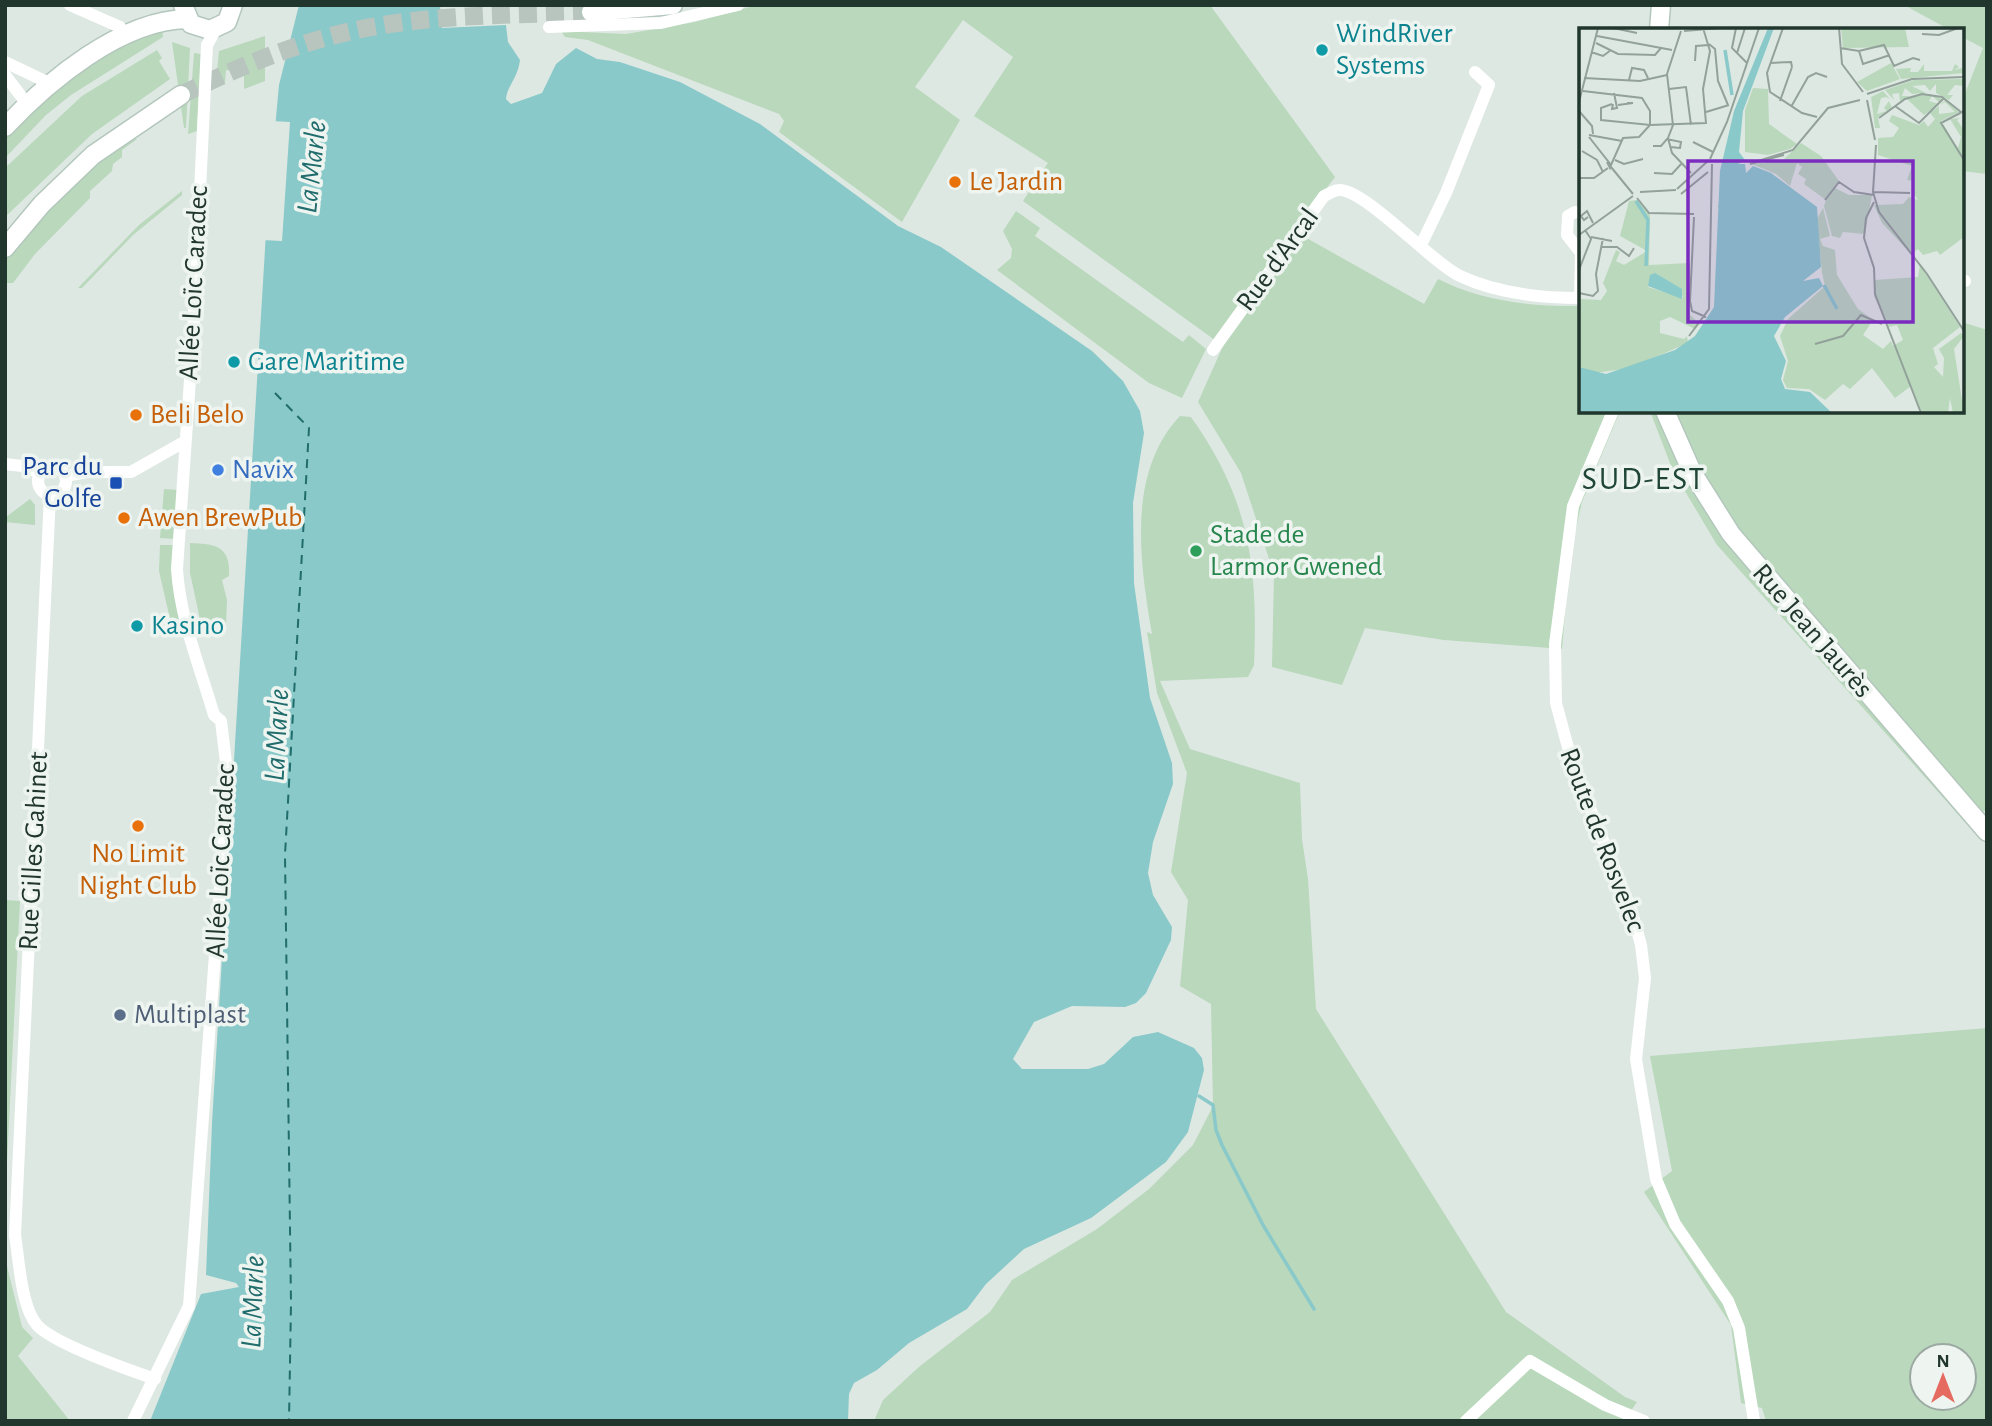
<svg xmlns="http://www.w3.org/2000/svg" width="1992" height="1426" font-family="'Alegreya Sans',sans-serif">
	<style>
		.green { fill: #b9d8bc; fill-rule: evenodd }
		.water { fill: #8ac9c9 }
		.pier { fill: #dee8e2 }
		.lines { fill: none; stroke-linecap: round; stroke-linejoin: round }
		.stream { stroke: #8ac9c9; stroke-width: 3.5 }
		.ferry { stroke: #216c6c; stroke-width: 2; stroke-dasharray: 9 7; stroke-linecap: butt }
		.secondary-tunnel { stroke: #b8c4be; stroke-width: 18; stroke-dasharray: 18 9; stroke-linecap: butt }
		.secondary-casing { stroke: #b3c7bc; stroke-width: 21 }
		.minor { stroke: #fff; stroke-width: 12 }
		.secondary { stroke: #fff; stroke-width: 18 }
		.culture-dot { fill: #0f9aa8; stroke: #eef5f1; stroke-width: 2.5 }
		.food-dot { fill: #e8710a; stroke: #eef5f1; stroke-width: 2.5 }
		.shop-dot { fill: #3f7fe0; stroke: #eef5f1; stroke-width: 2.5 }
		.transit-dot { fill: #1a4fb4; stroke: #eef5f1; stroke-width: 2.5 }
		.leisure-dot { fill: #2e9e5b; stroke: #eef5f1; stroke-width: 2.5 }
		.service-dot { fill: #5c6f8a; stroke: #eef5f1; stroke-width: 2.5 }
		.labels { text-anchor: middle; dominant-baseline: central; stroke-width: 7; stroke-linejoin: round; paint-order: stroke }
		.culture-label { font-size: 28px; fill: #0d838f; stroke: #eef5f1; text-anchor: start }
		.food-label { font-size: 28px; fill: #c56008; stroke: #eef5f1; text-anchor: start }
		.street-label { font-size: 28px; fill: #21362d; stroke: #eef5f1 }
		.transit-label { font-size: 28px; fill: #164399; stroke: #eef5f1; text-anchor: end }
		.shop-label { font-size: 28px; fill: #366cbe; stroke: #eef5f1; text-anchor: start }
		.leisure-label { font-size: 28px; fill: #27864d; stroke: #eef5f1; text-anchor: start }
		.service-label { font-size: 28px; fill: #4e5e75; stroke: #eef5f1; text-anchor: start }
		.water-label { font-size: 30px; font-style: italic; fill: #216c6c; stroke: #eef5f1 }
		.quarter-label { font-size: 32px; letter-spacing: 2px; fill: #1f4636; stroke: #eef5f1 }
		.inset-river { fill: none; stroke: #8ac9c9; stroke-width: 3.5 }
		.inset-road { fill: none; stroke: #92a19a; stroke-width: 2 }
		.view { fill: #7b2cbf; fill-opacity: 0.15; stroke: #7b2cbf; stroke-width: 3.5 }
		.inset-edge { fill: none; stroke: #21362d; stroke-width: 3.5 }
	</style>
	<rect width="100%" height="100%" fill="#dee8e2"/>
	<g class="green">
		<path d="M757,5H1210L1335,177L1297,227L1303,236L1424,304L1438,279C1481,301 1533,307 1581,306V411H1620L1582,502L1570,554L1562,649L1444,640L1365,628L1342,685L1272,667L1274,574L1241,473L1198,402L1223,346L1023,201L1048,163L974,116L1013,57L963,20L915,87L960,120L902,222L779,132L784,121L779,114L588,40L565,37L561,31L626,34L695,22Z"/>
		<polygon points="1904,5 1987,5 1987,174 1962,171 1962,101 1983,48 1962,37 1962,30 1950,30"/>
		<path d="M162,26L163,37L71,95L46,115L5,158V136C51,87 102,56 162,26Z"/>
		<polygon points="265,36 265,81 244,89 244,72 226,70 225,82 216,82 219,51"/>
		<polygon points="172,42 190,48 186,128 184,128"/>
		<polygon points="157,50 162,58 159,61 170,79 92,134 5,217 5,168 82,96"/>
		<polygon points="194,53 201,54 197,131 188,134"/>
		<polygon points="127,139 137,139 122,150 122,157 113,164 112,171 90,191 90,198 35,254 13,283 5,283 5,257 91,167"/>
		<polygon points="182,191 182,195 133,235 82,288 78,288 139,225"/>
		<polygon points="1016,211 1040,228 1035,236 1183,342 1189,335 1206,349 1182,398 1149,383 997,270 1011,258 1012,249 1003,231"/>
		<polygon points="1962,322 1987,330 1987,809 1966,823 1717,545 1673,471 1650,411 1962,411"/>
		<path d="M1180,416L1191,417C1250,500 1258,566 1254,665L1248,677L1160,681L1190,749L1300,783L1302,839L1308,879L1316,1009L1506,1312L1625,1397L1637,1402L1624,1421H874L883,1400L920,1366L990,1312L1012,1280L1097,1229L1149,1189L1193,1145L1213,1106L1211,1004L1180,986L1188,900L1171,872L1187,773L1157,693L1147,632L1152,634C1140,564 1126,473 1180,416Z"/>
		<polygon points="164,489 178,490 175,539 160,538"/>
		<polygon points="30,499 35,505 35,525 5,522 6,517"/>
		<path d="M190,543C214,544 231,545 229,576L222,580L227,600L226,624H201L190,573Z"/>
		<polygon points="160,545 173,545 180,619 170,619 159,571"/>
		<polygon points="5,900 20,901 5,1203"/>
		<path d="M1987,1028V1421H1766L1762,1408L1741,1403L1731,1325L1644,1192L1672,1171L1650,1056ZM1922,1356H1964V1398H1922Z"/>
		<polygon points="5,1258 22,1327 33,1338 18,1356 70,1421 5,1421"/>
	</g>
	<path class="water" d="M299,5H440L442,28L506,25L508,42L520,60C518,78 507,86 506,99L511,104L542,93L556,64L576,48L597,59L620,62L680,82L760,124L898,226L941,247L1092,351L1123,381L1140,411L1144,433L1133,503L1134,583L1150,698L1172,763L1173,784L1153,842L1148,873L1153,895L1172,927L1171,940L1146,993L1136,1003L1125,1007L1072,1006L1034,1022L1013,1059L1022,1069H1088L1104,1064L1133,1037L1158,1032L1194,1048L1202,1058L1204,1070L1188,1132L1166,1162L1091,1218L1024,1249L986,1284L967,1309L909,1343L877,1370L854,1383L849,1394L848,1421H150L201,1294L239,1287L236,1283L206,1275L212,1123L267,216L279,85Z"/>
	<polygon class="pier" points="271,121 290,122 282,241 262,240"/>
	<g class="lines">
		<polyline class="stream" points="1199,1096 1213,1105 1216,1130 1222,1145 1263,1225 1314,1309"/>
		<polyline class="ferry" points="275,393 309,428 285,855 291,1303 289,1421"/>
		<path class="secondary-tunnel" d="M181,95C238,67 298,42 361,29C436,14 515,15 591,12"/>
		<g class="secondary-casing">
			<g id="secondary">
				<polyline points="183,5 191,24 210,30 227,22 233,5"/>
				<polyline points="591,12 673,5"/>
				<polyline points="1659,30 1661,5"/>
				<path d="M5,127C48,81 121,20 187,19"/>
				<polyline points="5,248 42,204 93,155 181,95"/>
				<polyline points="1665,411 1692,472 1731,534 1987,832"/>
			</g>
		</g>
		<g class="minor">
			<polyline points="70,5 120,27 126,36"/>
			<polyline points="549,27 661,23 738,5"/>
			<polyline points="5,62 49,83"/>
			<polyline points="5,75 27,104"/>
			<polyline points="1575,212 1568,216 1567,235 1581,253"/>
			<polyline points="1421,245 1446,193 1489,85 1475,72"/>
			<polyline points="1962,280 1965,281"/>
			<polyline points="1580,298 1581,256"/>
			<path d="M1213,350L1324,196C1329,194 1334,190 1339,190C1365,189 1432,263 1460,276C1496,293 1542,298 1581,298"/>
			<polyline points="1613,411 1573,506 1555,644 1556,703 1573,766 1632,912 1641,945 1645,978 1636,1059 1656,1179 1675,1224 1728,1301 1739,1328 1754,1421"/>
			<polyline points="5,464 22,466 40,473"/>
			<circle cx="52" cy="481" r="14"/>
			<polyline points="65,476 87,472 131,472 184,442"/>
			<path d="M50,495L15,1235C19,1259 21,1307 37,1325C54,1344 129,1370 155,1379"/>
			<path d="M133,1421L189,1306L228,779L221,721L214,715C200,667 180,619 177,569L193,336L207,45L216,29"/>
			<polyline points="1466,1421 1530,1361 1605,1405 1644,1421"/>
		</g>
		<use href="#secondary" class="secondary"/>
	</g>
	<g class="culture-dot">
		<circle cx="1322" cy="50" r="7"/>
		<circle cx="234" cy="362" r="7"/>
		<circle cx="137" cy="626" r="7"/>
	</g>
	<g class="food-dot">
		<circle cx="955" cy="182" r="7"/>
		<circle cx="136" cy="415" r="7"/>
		<circle cx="124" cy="518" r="7"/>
		<circle cx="138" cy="826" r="7"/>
	</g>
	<circle class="shop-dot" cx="218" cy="470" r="7"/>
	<rect class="transit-dot" x="109" y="476" width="14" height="14" rx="3.5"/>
	<circle class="leisure-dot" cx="1196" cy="551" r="7"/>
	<circle class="service-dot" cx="120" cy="1015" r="7"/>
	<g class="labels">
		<g class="culture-label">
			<text x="1336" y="34">WindRiver<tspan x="1336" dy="32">Systems</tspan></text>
			<text x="248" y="362">Gare Maritime</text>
			<text x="151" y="626">Kasino</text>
		</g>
		<g class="food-label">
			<text x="969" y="182">Le Jardin</text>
			<text x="150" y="415">Beli Belo</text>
			<text x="138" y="518">Awen BrewPub</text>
			<text x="138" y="854" text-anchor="middle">No Limit<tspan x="138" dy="32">Night Club</tspan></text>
		</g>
		<g class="street-label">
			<text transform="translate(1278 260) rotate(-54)">Rue d'Arcal</text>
			<text transform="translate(194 283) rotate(-87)">Allée Loïc Caradec</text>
			<text transform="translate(1812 631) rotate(49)">Rue Jean Jaurès</text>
			<text transform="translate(1602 840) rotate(69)">Route de Rosvelec</text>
			<text transform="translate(34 851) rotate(-87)">Rue Gilles Gahinet</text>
			<text transform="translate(221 861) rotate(-87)">Allée Loïc Caradec</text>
		</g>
		<g class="transit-label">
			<text x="102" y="467">Parc du<tspan x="102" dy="32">Golfe</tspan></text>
		</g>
		<g class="shop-label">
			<text x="232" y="470">Navix</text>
		</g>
		<g class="leisure-label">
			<text x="1210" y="535">Stade de<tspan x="1210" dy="32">Larmor Gwened</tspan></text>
		</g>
		<g class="service-label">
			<text x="134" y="1015">Multiplast</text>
		</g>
		<g class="water-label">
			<text transform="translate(312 167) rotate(-84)">La Marle</text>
			<text transform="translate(277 735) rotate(-87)">La Marle</text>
			<text transform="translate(253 1302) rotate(-88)">La Marle</text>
		</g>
		<g class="quarter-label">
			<text x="1644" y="479">SUD-EST</text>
		</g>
	</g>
	<g transform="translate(1579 28)">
		<rect width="385" height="385" fill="#dee8e2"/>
		<path d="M262,0H326L330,19L264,20ZM312,35L321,51L288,63L278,54ZM345,36V43H373L376,36L380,39L375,42L383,40L385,45L322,51L317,41L332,40L331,44H339ZM385,51V58L376,57L368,67H374L370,72L357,65V56L351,63L346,57L333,58L347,65L333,66L326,60L323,68H331L321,73L320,65L313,66L315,72L306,62L335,52ZM174,60L189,61L190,96L218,116L211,121L189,127L166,124V82ZM304,63L311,71L307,69L302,70L298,86L308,83L305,80L310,73L313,80L299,89L301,100H296L292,69ZM341,66L357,68L363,71L361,75L353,68L350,73L360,76L345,87L328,71ZM366,72L380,84L362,93L379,120L382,109L371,91L381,90L378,92L385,102V209L361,227L358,223L344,227L339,221L332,226L303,195L295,177L324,176L330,169L339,172L334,165L336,153L328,152L333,138L299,127V110L314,109L320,100L310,93L313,87L340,97L345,93L349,99L356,91L351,85L360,78V86L376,84L366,74L361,77ZM222,115L242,128L260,153L256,160L270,167H293L286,206L264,204L261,210L253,208L245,178L247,172L225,156L227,151L219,146L223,139L218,135L211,158L197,146L173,136L204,132ZM58,172L71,187L70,237L111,235V287L121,296L116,301L91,289L81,293V305L105,311L108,308L109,315L51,340L16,345L0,339V271L22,272L28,263L24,255L37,222L41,224L37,233L45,237L68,223L41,208L50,173ZM75,246L101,260L104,270L69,259ZM244,180L251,208L241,211L244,218L256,222L258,247L279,281L294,292L284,307L304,321L312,313L314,318L324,312L318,297L310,299L306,292L295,268L296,252L339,249L341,237L381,299L354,320L359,336L355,339L364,349L365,330L360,321L382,305L385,308L375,321L385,385H374L371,370L369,385H343L332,358L316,370L293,340L271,361L264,356L246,372L230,361L208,360L204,352L209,333L201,308L209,291L246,258L243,245L238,191Z" fill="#b9d8bc" fill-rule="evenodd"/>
		<path d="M189,0H195L164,83L160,124L166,132L159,136H166L167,145L174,138L192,145L238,179L242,239L224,253L240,250L244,258L206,289L195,308L207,333L202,351L206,361L231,364L253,385H0V339L27,346L96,322L116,308L135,279L141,143L155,83ZM76,245L103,261V271L69,258L71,247Z" fill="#8ac9c9"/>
		<path class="inset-river" d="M146,22L153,67M57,173L69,192L67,238M245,257L258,281M139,385L144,181L140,177"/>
		<path class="inset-road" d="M34,0L58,5M157,0L153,20L168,35M204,0L188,45L191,64L223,85L238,89M260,0L263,36L284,64M102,3L88,46L94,97L89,110L93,125L112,145M105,3L141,0M343,6L360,7L379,0M18,8L93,22M17,15L39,26L76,27L82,20M130,16L136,21L139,53L149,77M261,20L280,23L305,17L315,38L334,30L341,32M280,23L284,36L311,27M12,24L24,28L32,22M158,25L166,0M116,33L117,18L130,17M191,35L212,34L213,39M5,50L61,53L88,47M50,52L53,40L65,42L69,50M90,61L107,59L112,97M4,63L63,70L71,83V97L22,92V80L33,76M288,66L333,51L385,49M288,72L296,112M201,73L213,39M0,74L19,0M34,76L33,81L38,80L35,65M39,77L54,75H48M316,78L340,95L365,70M212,79L229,49L237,45L248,49M0,83L13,98L14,106M385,83L362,95L385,132M127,84L150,77M300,90L326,71L343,66L363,69L382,84M10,107L43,113M10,109L32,137L31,140L28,134M114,114L134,124M297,117L294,164L300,184L348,246L385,303M74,118H82L88,111L102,114L101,120L91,119M3,123L18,132L24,144M131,131L148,94L180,0M36,132L45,136L64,131M176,134L214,122L249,80L281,72M171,136L205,127M32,137L44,110L60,109L71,97L127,95L124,61L131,23L124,0M32,139L54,166M75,145L93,146L103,135M0,150H15L29,140M98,161L130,132M61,164L97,162M295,164L331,165M102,166L129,144M58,170L70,185L115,186M246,172L260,154L275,164L295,167M295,174L287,190L285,210L295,240L296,266L342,385M9,189L5,192L2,188L8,183L14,195M115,189L111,273L113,283L127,289M0,207L54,168M12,209L33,213M22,219H38L50,228L55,220M0,242L12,211L6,202M0,265L14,268L19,263L17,246L24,210M110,308L130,281L133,136M236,316L264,308L282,287L303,296"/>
		<path class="view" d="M109,133H334V294H109Z"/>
		<rect width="385" height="385" class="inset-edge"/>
	</g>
	<rect width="1992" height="1426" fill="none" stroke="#21362d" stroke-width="14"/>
	<g transform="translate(1943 1377)"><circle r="33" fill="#eef5f1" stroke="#9ca9a3" stroke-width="2"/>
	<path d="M0-5L12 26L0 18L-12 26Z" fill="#e56b60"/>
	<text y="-10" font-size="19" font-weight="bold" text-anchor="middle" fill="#21362d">N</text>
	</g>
</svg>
